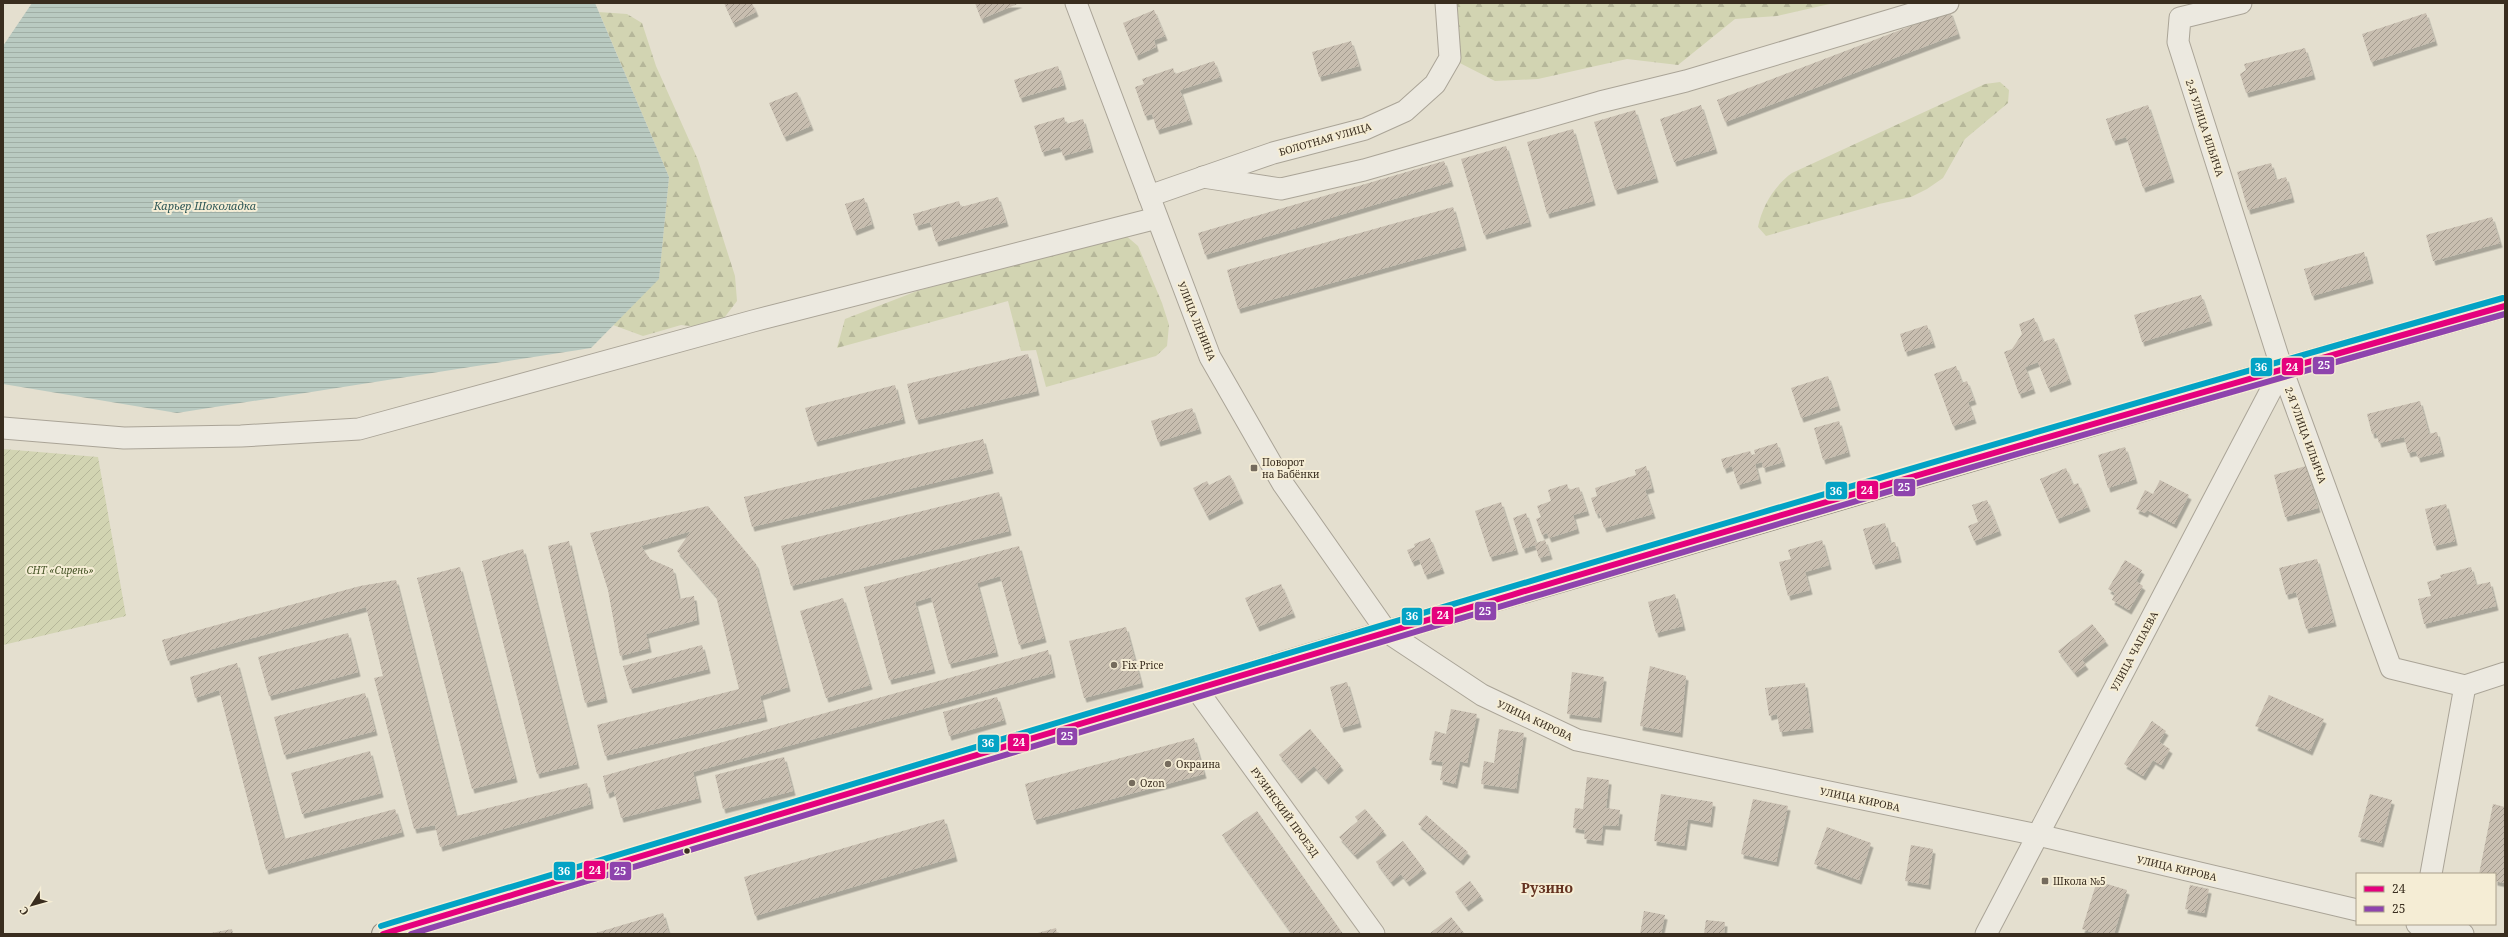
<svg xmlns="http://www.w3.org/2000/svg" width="2508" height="937" font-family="'Noto Serif',serif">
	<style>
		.forest { fill: url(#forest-firs) }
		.garden { fill: url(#garden-furrows) }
		.water { fill: url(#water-rules) }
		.building { fill: url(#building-hatch); filter: url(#shadow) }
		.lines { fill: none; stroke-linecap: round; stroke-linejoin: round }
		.minor-casing { stroke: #aaa497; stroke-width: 23 }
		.major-casing { stroke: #8f897e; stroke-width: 24 }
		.minor { stroke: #ece9e0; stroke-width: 21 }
		.major { stroke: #e4dfd2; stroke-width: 22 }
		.bus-1-casing { stroke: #f5edd5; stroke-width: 9 }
		.bus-2-casing { stroke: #f5edd5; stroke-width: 9 }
		.bus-3-casing { stroke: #f5edd5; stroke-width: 9 }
		.bus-1 { stroke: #e5007d; stroke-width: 6 }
		.bus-2 { stroke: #8e44ad; stroke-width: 6 }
		.bus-3 { stroke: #03a3c5; stroke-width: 6 }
		.poi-dot { fill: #756b5d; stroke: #f5edd5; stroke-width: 1.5 }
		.bus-dot { fill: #392d1f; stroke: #f5edd5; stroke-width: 1.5 }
		.labels { text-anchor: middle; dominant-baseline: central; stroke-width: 4; stroke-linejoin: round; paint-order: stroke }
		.street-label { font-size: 10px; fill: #392d1f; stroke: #f5edd5 }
		.poi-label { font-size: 10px; fill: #392d1f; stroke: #f5edd5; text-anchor: start }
		.park-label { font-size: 10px; font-style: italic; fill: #475427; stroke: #f5edd5 }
		.water-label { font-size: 11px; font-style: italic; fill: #2f5857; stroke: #f5edd5 }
		.district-label { font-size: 14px; font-weight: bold; fill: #643220; stroke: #f5edd5 }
		.line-badge { stroke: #f5edd5; stroke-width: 1.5 }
		.badge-label { font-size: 11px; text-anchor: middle; font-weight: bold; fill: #fff }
	</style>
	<defs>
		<pattern id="forest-firs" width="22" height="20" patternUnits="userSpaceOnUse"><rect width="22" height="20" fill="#d2d4b2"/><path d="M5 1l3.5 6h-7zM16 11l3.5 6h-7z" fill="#b5b699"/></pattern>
		<pattern id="garden-furrows" width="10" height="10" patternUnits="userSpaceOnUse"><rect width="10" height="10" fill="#d2d4b2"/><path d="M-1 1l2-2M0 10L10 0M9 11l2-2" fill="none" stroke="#b5b699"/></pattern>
		<pattern id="water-rules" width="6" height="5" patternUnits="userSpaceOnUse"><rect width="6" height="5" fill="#b9cac1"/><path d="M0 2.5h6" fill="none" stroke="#a0aea5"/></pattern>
		<pattern id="building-hatch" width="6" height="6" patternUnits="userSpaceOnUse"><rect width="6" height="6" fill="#c8beb0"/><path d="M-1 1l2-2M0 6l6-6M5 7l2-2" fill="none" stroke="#a39b8f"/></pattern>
		<filter id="shadow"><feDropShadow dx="2.5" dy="4.5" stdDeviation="0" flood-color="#0004"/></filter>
	</defs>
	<rect width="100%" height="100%" fill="#e4dfcf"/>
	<g class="forest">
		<polygon points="1446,3 1834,3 1777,16 1735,19 1678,65 1627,59 1538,79 1495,81 1450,58"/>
		<polygon points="599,12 627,14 642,23 656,66 698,160 735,276 737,301 724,318 700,327 681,325 643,336 613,325 659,278 669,177"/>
		<path d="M2000,82L2009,90L2008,103L1965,139L1943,178L1927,189L1911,197L1879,204L1766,236L1758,227C1762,206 1775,185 1792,173L1985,84Z"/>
		<polygon points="1124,234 1138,246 1162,303 1169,325 1167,346 1156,356 1046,387 1036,350 1021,351 1008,301 837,348 845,319 917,291"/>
	</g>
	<polygon class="garden" points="3,449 98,457 126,616 3,645"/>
	<polygon class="water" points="32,3 595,3 669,177 659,279 591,348 177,413 3,384 3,46"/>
	<g class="building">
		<polygon points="724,3 752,3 756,12 733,23"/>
		<polygon points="975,3 1020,3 981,19"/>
		<polygon points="1154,10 1165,36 1154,40 1156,47 1136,56 1123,23"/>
		<polygon points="1950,11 1958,34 1725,122 1717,100"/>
		<polygon points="2426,13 2435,41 2371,62 2362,34"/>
		<polygon points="1351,41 1359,66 1319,77 1312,52"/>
		<polygon points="2305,48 2313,75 2246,93 2240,74 2246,70 2244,64"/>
		<polygon points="1214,61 1220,77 1180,90 1190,120 1157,130 1152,114 1145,116 1135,87 1144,84 1142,79 1173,68 1175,74"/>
		<polygon points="1058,66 1064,85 1020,98 1014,80"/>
		<polygon points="797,92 811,126 784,137 769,103"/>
		<polygon points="1701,105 1715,149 1674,162 1660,119"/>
		<polygon points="2148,105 2172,178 2143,188 2126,137 2113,141 2106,119"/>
		<polygon points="1635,110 1656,178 1615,190 1594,122"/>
		<polygon points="1064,117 1066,124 1083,119 1091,148 1063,156 1060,147 1042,152 1034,126"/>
		<polygon points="1573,129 1593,201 1547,214 1527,142"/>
		<polygon points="1506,146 1529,222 1484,235 1461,159"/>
		<polygon points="1444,161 1451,182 1205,255 1198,233"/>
		<polygon points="2271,163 2276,180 2286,177 2292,198 2248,210 2237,172"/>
		<polygon points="998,197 1006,222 936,242 930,222 916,226 913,214 959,201 961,207"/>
		<polygon points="864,198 872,224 854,231 845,204"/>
		<polygon points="1453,207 1464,246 1238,309 1227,270"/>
		<polygon points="2492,217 2500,243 2433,261 2426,235"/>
		<polygon points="2364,252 2371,279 2312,296 2304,269"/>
		<polygon points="2201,295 2210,321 2142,342 2134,315"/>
		<polygon points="2034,318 2043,342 2054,338 2069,380 2048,388 2038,362 2025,367 2033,389 2019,394 2004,352 2012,349 2022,334 2019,324"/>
		<polygon points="1927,325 1933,343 1905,352 1900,334"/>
		<polygon points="1028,354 1037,391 916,420 907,384"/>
		<polygon points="1956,366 1962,383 1967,381 1974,400 1968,402 1974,419 1953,426 1934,374"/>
		<polygon points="1828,376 1838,406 1801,418 1791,388"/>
		<polygon points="895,385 903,419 815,442 805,408"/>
		<polygon points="2420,401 2429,434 2437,432 2442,452 2418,458 2416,451 2408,453 2404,437 2379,443 2376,433 2372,434 2367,414"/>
		<polygon points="1192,408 1199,429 1158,442 1151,421"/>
		<polygon points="1839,421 1848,452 1823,460 1814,428"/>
		<polygon points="983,439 991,469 752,527 744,497"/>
		<polygon points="1777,443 1783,462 1763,468 1762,462 1755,464 1759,479 1738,485 1732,466 1724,469 1721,459 1750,451 1752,455 1755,454 1754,450"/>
		<polygon points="2125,447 2135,479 2108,488 2098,455"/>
		<polygon points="1646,466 1652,488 1645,490 1653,514 1604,528 1599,513 1596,514 1591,498 1597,496 1595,488 1636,475 1635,470"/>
		<polygon points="2306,466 2318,508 2285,517 2274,475"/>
		<polygon points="2066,468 2073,485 2078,483 2088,507 2057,519 2040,479"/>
		<polygon points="1230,475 1241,499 1207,516 1193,488 1207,481 1209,485"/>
		<polygon points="2160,480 2189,495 2174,524 2147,510 2145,513 2136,509 2145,490 2153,494"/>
		<polygon points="1567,484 1569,490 1579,487 1587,511 1573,515 1577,529 1549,538 1547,533 1542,535 1536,519 1541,517 1537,506 1551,501 1548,490"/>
		<polygon points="999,492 1009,531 791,586 781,546"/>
		<polygon points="1987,500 1999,531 1974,541 1968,526 1978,522 1972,505"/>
		<polygon points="1501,502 1516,550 1490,557 1475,511"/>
		<polygon points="2446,504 2455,541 2434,546 2425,509"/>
		<polygon points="708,506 756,564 788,687 760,696 765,717 605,756 597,725 739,689 716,596 677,551 691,531 641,546 650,559 673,569 679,599 694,596 697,620 646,634 649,648 620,656 608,590 590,533"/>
		<polygon points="1526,513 1536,543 1545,540 1550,555 1539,558 1535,545 1523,549 1513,518"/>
		<polygon points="1885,523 1890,543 1895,542 1899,558 1873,565 1863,529"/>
		<polygon points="1430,538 1442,569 1425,575 1419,559 1412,562 1407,550 1415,547 1414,544"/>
		<polygon points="1822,540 1829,565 1805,572 1810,590 1788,596 1779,562 1791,559 1788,550"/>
		<polygon points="569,541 605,698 585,703 548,546"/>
		<polygon points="1019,546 1044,638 1019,645 1000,576 977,583 996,652 949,664 931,597 915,602 933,669 889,680 864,587"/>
		<polygon points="523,549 577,764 537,774 482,561"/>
		<polygon points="2317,559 2334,622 2306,629 2296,592 2286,595 2279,568"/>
		<polygon points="2125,560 2142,570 2136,581 2143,586 2129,610 2112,600 2115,593 2108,589"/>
		<polygon points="460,567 515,778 472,789 417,578"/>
		<polygon points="2471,567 2476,585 2490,582 2496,606 2424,624 2418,599 2431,596 2427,582 2441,578 2440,575"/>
		<polygon points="396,580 456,816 587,783 591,804 440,847 435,825 414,829 374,678 383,676 366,607 168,661 162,640 360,586"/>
		<polygon points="1281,584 1293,613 1257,627 1245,598"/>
		<polygon points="1675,594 1683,626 1656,633 1648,602"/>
		<polygon points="843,598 870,685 826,698 800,611"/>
		<polygon points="2092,624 2106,641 2082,660 2086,665 2075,673 2058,651"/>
		<polygon points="1126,627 1141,683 1084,698 1069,641"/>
		<polygon points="348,633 358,672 269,696 258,657"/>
		<polygon points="702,645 708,669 630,689 623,666"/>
		<polygon points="1048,650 1053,673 693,772 699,798 621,818 614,791 607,794 603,776"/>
		<polygon points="237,663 284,839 395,809 402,832 266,870 219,690 195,698 190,677"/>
		<polygon points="1650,666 1686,676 1680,733 1640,726"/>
		<polygon points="1572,672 1604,677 1599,718 1567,714"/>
		<polygon points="1347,682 1359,723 1341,728 1330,687"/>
		<polygon points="1805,683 1811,728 1780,732 1777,714 1769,716 1765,688"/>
		<polygon points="365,693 375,731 284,755 274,717"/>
		<polygon points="2269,695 2324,719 2310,751 2255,726"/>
		<polygon points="997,697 1004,720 949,736 943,712"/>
		<polygon points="1451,709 1477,714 1467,763 1460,761 1455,784 1440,780 1443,762 1429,760 1435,731 1446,734"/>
		<polygon points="2152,721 2166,731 2159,742 2170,749 2161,765 2153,760 2143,776 2124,764"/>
		<polygon points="1310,729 1341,766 1326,780 1314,766 1299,779 1279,755"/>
		<polygon points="1499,729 1524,733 1516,789 1481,784 1484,761 1494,763"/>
		<polygon points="1194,738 1204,774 1034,820 1025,784"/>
		<polygon points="370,751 381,793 302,814 291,773"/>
		<polygon points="784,757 793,791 723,809 715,775"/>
		<polygon points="1587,777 1609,780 1606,808 1620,810 1618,826 1603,825 1601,841 1584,839 1585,830 1573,828 1575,808 1583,809"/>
		<polygon points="1661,794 1713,802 1710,823 1688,819 1684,846 1654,841"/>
		<polygon points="2370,794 2392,800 2381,843 2358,837"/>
		<polygon points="1753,799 1788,806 1776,862 1741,854"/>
		<polygon points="2493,804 2505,807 2504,883 2495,881 2495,874 2479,874"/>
		<polygon points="1365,809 1384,831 1355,855 1339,837 1358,821 1355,817"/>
		<polygon points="1257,811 1343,934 1292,934 1222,835"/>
		<polygon points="1426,815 1468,852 1461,861 1418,824"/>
		<polygon points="944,819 955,857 755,916 744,877"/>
		<polygon points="1827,827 1871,843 1859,880 1814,864"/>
		<polygon points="1403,841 1424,869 1407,882 1401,874 1391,882 1376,862"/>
		<polygon points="1911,845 1933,849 1928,885 1905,881"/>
		<polygon points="1470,881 1481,896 1466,907 1455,892"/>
		<polygon points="2097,881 2127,890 2114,934 2097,934 2082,929"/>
		<polygon points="2190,885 2209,889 2204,913 2185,909"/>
		<polygon points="1644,911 1665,915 1661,934 1640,934"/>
		<polygon points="663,913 669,934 592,934"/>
		<polygon points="1451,917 1464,933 1429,934"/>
		<polygon points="1706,920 1725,922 1724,934 1704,934"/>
		<polygon points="1056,928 1057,934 1034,934"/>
		<polygon points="232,929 233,934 211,934 211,933"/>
	</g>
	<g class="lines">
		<g class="minor-casing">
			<g id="minor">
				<polyline points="1076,3 1210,357 1283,484 1387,632 1482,695 1577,740 2038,835 2357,910"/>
				<polyline points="2241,3 2180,18 2178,42 2282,369 2391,668 2465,686 2505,673"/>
				<polyline points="1203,177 1281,189 1364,170 1600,102 1686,81 1948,3"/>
				<polyline points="1149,196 1273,153 1365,129 1405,111 1435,84 1450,58 1446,3"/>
				<polyline points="3,428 124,438 241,436 359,429 753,321 1157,218"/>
				<polyline points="1197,690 1374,934"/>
				<polyline points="2431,874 2465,686"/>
				<polyline points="2417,924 2463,934"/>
				<polyline points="1986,934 2282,369"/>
			</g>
		</g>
		<g class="major-casing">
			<polyline id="major" points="383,934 1339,646 2282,369 2505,306"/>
		</g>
		<use href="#minor" class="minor"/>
		<use href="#major" class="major"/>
		<g class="bus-1-casing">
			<path id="bus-1" d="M383,934C1089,721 1795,507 2505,306"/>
		</g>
		<g class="bus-2-casing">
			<path id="bus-2" d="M411,934C1108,724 1804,512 2505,314"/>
		</g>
		<g class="bus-3-casing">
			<path id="bus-3" d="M381,926C1087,714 1793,499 2503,298"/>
		</g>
		<use href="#bus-1" class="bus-1"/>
		<use href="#bus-2" class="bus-2"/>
		<use href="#bus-3" class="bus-3"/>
	</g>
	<g class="poi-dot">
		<rect x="1250" y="464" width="8" height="8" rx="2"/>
		<circle cx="1114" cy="665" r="4"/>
		<circle cx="1168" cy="764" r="4"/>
		<circle cx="1132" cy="783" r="4"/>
		<rect x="2041" y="877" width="8" height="8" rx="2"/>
	</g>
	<circle class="bus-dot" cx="687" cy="851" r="3.5"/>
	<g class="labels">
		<g class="street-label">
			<text transform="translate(2205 128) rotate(72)">2-Я УЛИЦА ИЛЬИЧА</text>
			<text transform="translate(1325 139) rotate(-16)">БОЛОТНАЯ УЛИЦА</text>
			<text transform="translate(1197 321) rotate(68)">УЛИЦА ЛЕНИНА</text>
			<text transform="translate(2306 435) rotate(70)">2-Я УЛИЦА ИЛЬИЧА</text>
			<text transform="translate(2134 651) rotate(-62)">УЛИЦА ЧАПАЕВА</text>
			<text transform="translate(1535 720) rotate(25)">УЛИЦА КИРОВА</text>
			<text transform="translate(1860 799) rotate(12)">УЛИЦА КИРОВА</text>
			<text transform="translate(1285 812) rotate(54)">РУЗИНСКИЙ ПРОЕЗД</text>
			<text transform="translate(2177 868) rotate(13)">УЛИЦА КИРОВА</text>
		</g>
		<g class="poi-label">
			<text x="1262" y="462">Поворот<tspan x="1262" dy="12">на Бабёнки</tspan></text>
			<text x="1122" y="665">Fix Price</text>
			<text x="1176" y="764">Окраина</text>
			<text x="1140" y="783">Ozon</text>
			<text x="2053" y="881">Школа №5</text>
		</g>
		<g class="park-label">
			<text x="60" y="570">СНТ «Сирень»</text>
		</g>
		<g class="water-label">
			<text x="205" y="205">Карьер Шоколадка</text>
		</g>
		<g class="district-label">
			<text x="1547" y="887">Рузино</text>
		</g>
	</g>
	<g class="line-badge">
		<rect x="2312" y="356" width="23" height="19" rx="4" fill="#8e44ad"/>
		<rect x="2281" y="357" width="23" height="19" rx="4" fill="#e5007d"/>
		<rect x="2250" y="357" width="23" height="20" rx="4" fill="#03a3c5"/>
		<rect x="1893" y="478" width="23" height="19" rx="4" fill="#8e44ad"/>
		<rect x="1856" y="480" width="23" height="20" rx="4" fill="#e5007d"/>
		<rect x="1825" y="481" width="23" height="19" rx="4" fill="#03a3c5"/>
		<rect x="1474" y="601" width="23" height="20" rx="4" fill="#8e44ad"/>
		<rect x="1431" y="606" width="23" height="19" rx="4" fill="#e5007d"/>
		<rect x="1401" y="607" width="22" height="19" rx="4" fill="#03a3c5"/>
		<rect x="1056" y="727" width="22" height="19" rx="4" fill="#8e44ad"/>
		<rect x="1007" y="733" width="23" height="19" rx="4" fill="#e5007d"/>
		<rect x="977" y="734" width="23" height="19" rx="4" fill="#03a3c5"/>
		<rect x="583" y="860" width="23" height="20" rx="4" fill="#e5007d"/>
		<rect x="553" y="861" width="23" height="20" rx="4" fill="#03a3c5"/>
		<rect x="609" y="861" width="23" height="20" rx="4" fill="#8e44ad"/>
	</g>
	<g class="badge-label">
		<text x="2324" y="369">25</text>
		<text x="2292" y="371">24</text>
		<text x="2261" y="371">36</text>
		<text x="1904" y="491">25</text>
		<text x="1867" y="494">24</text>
		<text x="1836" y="495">36</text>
		<text x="1485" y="615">25</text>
		<text x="1443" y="619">24</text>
		<text x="1412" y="620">36</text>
		<text x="1067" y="740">25</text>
		<text x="1019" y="746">24</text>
		<text x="988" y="747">36</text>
		<text x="595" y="874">24</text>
		<text x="564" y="875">36</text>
		<text x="620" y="875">25</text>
	</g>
	<rect width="2508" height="937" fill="none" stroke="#392d1f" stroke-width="8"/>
	<rect x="2356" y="873" width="140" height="52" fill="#f5edd5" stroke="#aaa08c"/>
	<rect x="2364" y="886" width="20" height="6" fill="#e5007d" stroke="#aaa08c"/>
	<text x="2392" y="893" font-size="12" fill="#392d1f">24</text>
	<rect x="2364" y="906" width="20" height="6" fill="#8e44ad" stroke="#aaa08c"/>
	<text x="2392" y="913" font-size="12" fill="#392d1f">25</text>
	<g transform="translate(32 905) rotate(233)" stroke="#f5edd5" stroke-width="3" paint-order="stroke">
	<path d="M0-3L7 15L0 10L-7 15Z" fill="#392d1f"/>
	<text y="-6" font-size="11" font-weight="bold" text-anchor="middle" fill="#392d1f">С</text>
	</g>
</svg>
